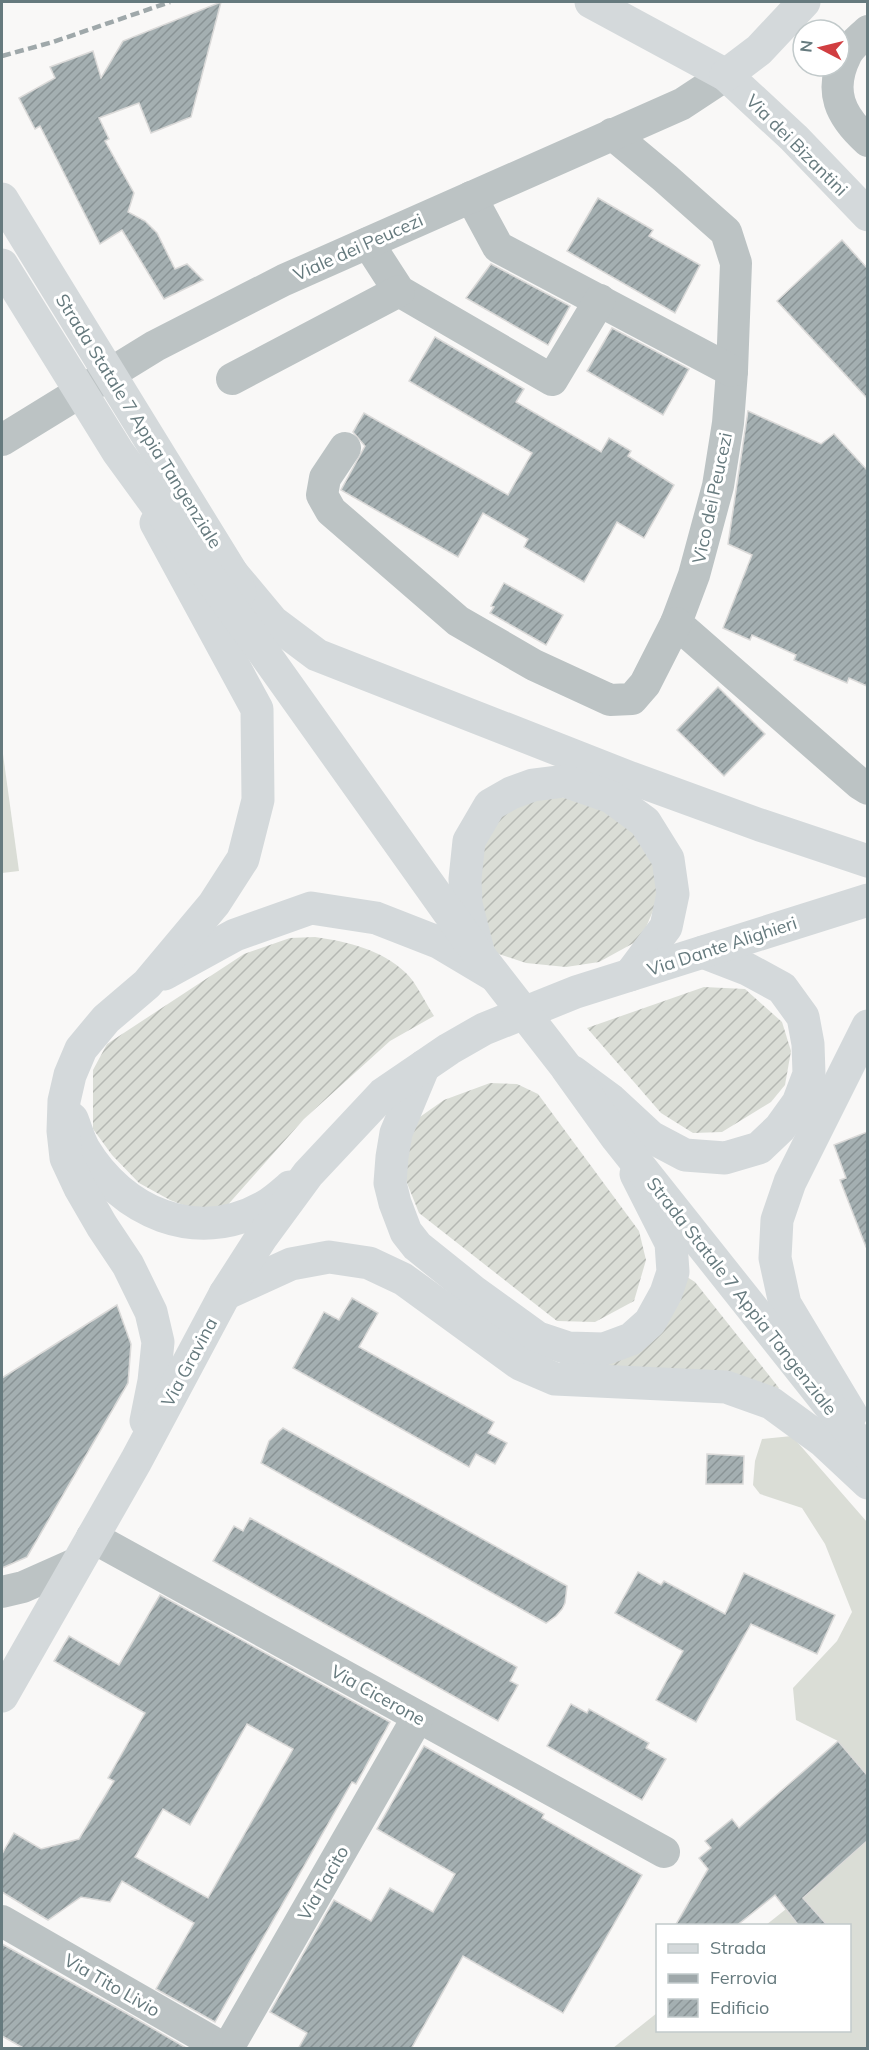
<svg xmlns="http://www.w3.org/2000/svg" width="869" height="2050" font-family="Mulish,sans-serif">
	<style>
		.grass { fill: #daddd6 }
		.garden { fill: url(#garden-furrows) }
		.building { fill: url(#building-hatch); stroke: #dbdad9; stroke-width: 1.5; fill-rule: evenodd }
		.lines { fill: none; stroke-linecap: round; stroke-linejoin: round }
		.street { stroke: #bcc3c4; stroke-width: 32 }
		.secondary { stroke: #d4d9db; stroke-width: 33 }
		.highway { stroke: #d4d9db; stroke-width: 33 }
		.rail { stroke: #9fa8aa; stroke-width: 4.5; stroke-dasharray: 9 4.5; stroke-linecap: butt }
		.labels { text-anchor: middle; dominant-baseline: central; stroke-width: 6; stroke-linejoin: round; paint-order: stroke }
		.street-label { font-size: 18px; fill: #667a7e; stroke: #fff }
	</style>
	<defs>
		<pattern id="garden-furrows" width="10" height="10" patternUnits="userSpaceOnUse" patternTransform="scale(1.5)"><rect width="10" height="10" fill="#daddd6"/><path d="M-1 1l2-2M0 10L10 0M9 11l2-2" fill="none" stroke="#b5b8b3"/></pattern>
		<pattern id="building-hatch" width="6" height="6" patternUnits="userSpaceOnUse" patternTransform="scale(1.5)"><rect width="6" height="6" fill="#a4afb1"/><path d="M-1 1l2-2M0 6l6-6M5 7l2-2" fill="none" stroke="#899395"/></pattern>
	</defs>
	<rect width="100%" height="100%" fill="#f9f8f7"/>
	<g class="grass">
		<polygon points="2,747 19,871 2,873"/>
		<polygon points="792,1436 867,1522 867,1775 838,1741 796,1720 793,1688 837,1641 852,1612 825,1544 802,1508 760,1494 753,1485 755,1461 762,1439"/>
		<polygon points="867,1841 867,2048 613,2048 657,2013 658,2030 850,2030 850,1926 766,1925 830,1874"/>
	</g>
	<g class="garden">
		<polygon points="543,797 577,798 619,812 653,848 661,892 641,939 599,962 566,967 526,963 496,953 477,903 478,838 505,812"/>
		<path d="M315,937C348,942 381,949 406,973C416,982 426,1004 434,1016L390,1041L304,1119L225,1208L199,1211L170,1200L139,1183L112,1155L93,1129V1070L107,1044L244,954L290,938Z"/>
		<polygon points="704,987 745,989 782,1022 791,1051 785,1085 771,1102 722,1132 693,1133 661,1113 587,1028"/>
		<polygon points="490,1083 517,1084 538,1094 639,1231 646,1260 634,1301 595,1322 557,1321 419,1213 405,1178 402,1139 417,1119 444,1100"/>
		<polygon points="687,1277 695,1282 779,1388 774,1392 596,1371"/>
	</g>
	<g class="building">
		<polygon points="221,2 191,117 151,133 139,103 99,118 109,139 105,141 134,193 128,212 145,221 157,233 175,269 187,264 203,280 164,299 122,230 100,244 40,126 35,129 19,98 55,78 50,67 93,51 101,78 123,41"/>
		<polygon points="598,198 653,230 649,236 700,265 675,313 567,251"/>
		<polygon points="842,240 867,268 867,398 777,301"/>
		<polygon points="491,264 570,306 548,345 466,298"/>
		<polygon points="612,328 689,369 663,415 587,371"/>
		<polygon points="435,337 524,389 516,402 601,452 609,438 631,451 628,456 674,485 644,538 617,522 584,582 524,547 528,539 483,513 458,557 341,490 365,446 353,432 364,413 508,495 532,453 409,381"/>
		<polygon points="748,411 821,444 834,434 867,470 867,686 849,678 847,683 794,660 796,655 752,635 750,640 723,628 752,555 728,544"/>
		<polygon points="504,583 563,615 546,645 490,613 494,607 491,606"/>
		<polygon points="718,687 765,734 724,776 677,730"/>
		<polygon points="867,1132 867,1247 866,1247 840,1180 846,1178 834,1145"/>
		<polygon points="352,1298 378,1313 359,1347 494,1422 488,1433 507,1443 495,1464 476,1454 469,1467 293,1368 324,1312 339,1320"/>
		<polygon points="117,1305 131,1344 128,1383 27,1557 2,1568 2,1378"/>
		<polygon points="283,1428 567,1586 565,1603 562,1609 556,1616 546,1623 261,1463 269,1441"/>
		<polygon points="707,1454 744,1456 743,1484 706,1484"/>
		<polygon points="250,1518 517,1667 510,1681 518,1685 498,1721 213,1561 234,1526 243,1531"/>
		<polygon points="638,1572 661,1585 664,1581 725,1614 744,1573 835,1615 817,1654 751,1624 696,1722 656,1700 683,1651 615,1613"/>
		<path d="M160,1595L390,1722L356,1784L352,1782L215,2022L156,1989L194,1923L122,1881L110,1902L81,1897L48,1920L2,1892V1854L14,1833L41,1849L79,1839L114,1781L108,1778L145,1713L54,1661L69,1636L119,1665ZM247,1724L293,1749L208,1898L135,1857L163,1809L190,1825Z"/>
		<polygon points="571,1704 587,1713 589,1709 649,1743 646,1748 666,1759 642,1800 547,1746"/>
		<polygon points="838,1741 867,1775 867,1841 803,1898 828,1926 799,1926 775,1895 736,1926 675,1926 708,1869 699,1858 711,1848 705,1841 732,1819 739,1828"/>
		<polygon points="424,1746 544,1814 542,1818 642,1875 563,2013 463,1956 411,2049 298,2049 307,2033 270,2012 334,1900 371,1921 390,1888 433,1912 455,1874 377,1829"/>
		<polygon points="2,1944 126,2013 188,2049 25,2049 2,2036"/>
	</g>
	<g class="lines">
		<g class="street">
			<path d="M868,31C861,38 850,46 846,55C828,91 840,116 868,141"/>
			<polyline points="612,134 665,178 726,232 736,263 732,371 728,423 718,486 694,575 676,623 860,784 868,789"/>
			<polyline points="471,197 498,247 732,371"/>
			<polyline points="368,243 399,291 552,380 600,300"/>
			<polyline points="232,379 399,291"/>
			<polyline points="2,440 155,346 284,280 682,104 726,75"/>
			<polyline points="345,448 325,478 322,495 331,511 458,621 534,665 610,700 632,699 645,684 676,623"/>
			<polyline points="92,1537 664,1852"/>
			<polyline points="2,1592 23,1587 77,1563"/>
			<polyline points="2,1921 223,2048"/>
			<polyline points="228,2048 418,1717"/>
		</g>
		<g class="secondary">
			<polyline points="591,2 726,75 794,138 868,215"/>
			<polyline points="726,75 759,50 804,2"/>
			<polyline points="232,573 273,622 317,655 631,778 760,825 868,861"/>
			<polyline points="479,955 466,904 465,879 469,841 490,805 511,793 533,785 565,781 611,797 645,822 668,859 673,894 666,927 630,975"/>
			<polyline points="164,974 235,935 311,908 376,918 440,943 492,974"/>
			<polyline points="424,1066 396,1133 392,1157 390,1183 395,1203 406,1232 417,1246 473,1291 538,1338 568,1348 604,1349 631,1339 650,1322 666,1293 673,1272 671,1243 636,1174"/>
			<polyline points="573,1072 611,1100 651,1137 685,1155 725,1158 759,1148 780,1128 798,1103 809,1074 808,1044 803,1017 782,988 747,969 703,952"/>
			<path d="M72,1119C76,1129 79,1140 84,1149C122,1212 196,1245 264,1207C273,1202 282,1194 290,1187"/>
			<polyline points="225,1294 291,1264 329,1257 369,1263 403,1279 520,1364 555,1379 726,1387 771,1403 823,1441 868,1483"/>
			<polyline points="851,1414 785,1304 775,1258 777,1220 790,1182 868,1026"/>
			<polyline points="146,1421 154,1381 158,1342 151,1312 128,1265 102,1226 80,1188 66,1158 63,1131 64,1101 70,1075 81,1049 106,1019 147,984 214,904 243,859 258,800 257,709 156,523"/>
			<polyline points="2,1696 136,1461 225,1294 261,1238 308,1174 383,1094 449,1049 484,1029 576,992 868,900"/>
		</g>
		<g class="highway">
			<polyline points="2,199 232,573 240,592"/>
			<polyline points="2,265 118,452 262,650 479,955 566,1067 617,1138 868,1454"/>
		</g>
		<polyline class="rail" points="2,56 53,42 170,2"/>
	</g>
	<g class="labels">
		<g class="street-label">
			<text transform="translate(797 145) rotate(45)">Via dei Bizantini</text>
			<text transform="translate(358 247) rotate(-24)">Viale dei Peucezi</text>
			<text transform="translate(139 421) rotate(58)">Strada Statale 7 Appia Tangenziale</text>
			<text transform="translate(712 498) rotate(-78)">Vico dei Peucezi</text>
			<text transform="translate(722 946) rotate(-18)">Via Dante Alighieri</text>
			<text transform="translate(742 1296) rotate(52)">Strada Statale 7 Appia Tangenziale</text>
			<text transform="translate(189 1362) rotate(-62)">Via Gravina</text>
			<text transform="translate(378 1695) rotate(29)">Via Cicerone</text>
			<text transform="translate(323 1883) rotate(-60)">Via Tacito</text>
			<text transform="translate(112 1985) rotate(30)">Via Tito Livio</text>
		</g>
	</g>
	<rect width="869" height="2050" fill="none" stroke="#667a7e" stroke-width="6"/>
	<rect x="656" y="1924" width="195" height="108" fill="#ffffff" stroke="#c2cacb" stroke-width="1.5"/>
	<rect x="668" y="1944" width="30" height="9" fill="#d4d9db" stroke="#c2cacb" stroke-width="1.5"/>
	<text x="710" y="1954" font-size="18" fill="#667a7e">Strada</text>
	<rect x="668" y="1974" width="30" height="9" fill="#9fa8aa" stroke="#c2cacb" stroke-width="1.5"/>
	<text x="710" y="1984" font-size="18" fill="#667a7e">Ferrovia</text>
	<rect x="668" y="1999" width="30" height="18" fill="url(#building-hatch)" stroke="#c2cacb" stroke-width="1.5"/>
	<text x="710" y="2014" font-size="18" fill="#667a7e">Edificio</text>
	<g transform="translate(821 48) rotate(277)"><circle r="28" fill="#ffffff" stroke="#c2cacb" stroke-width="1.5"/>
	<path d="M0-4.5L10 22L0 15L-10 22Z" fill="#d13e41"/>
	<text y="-9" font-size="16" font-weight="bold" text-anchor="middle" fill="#667a7e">N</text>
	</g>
</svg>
